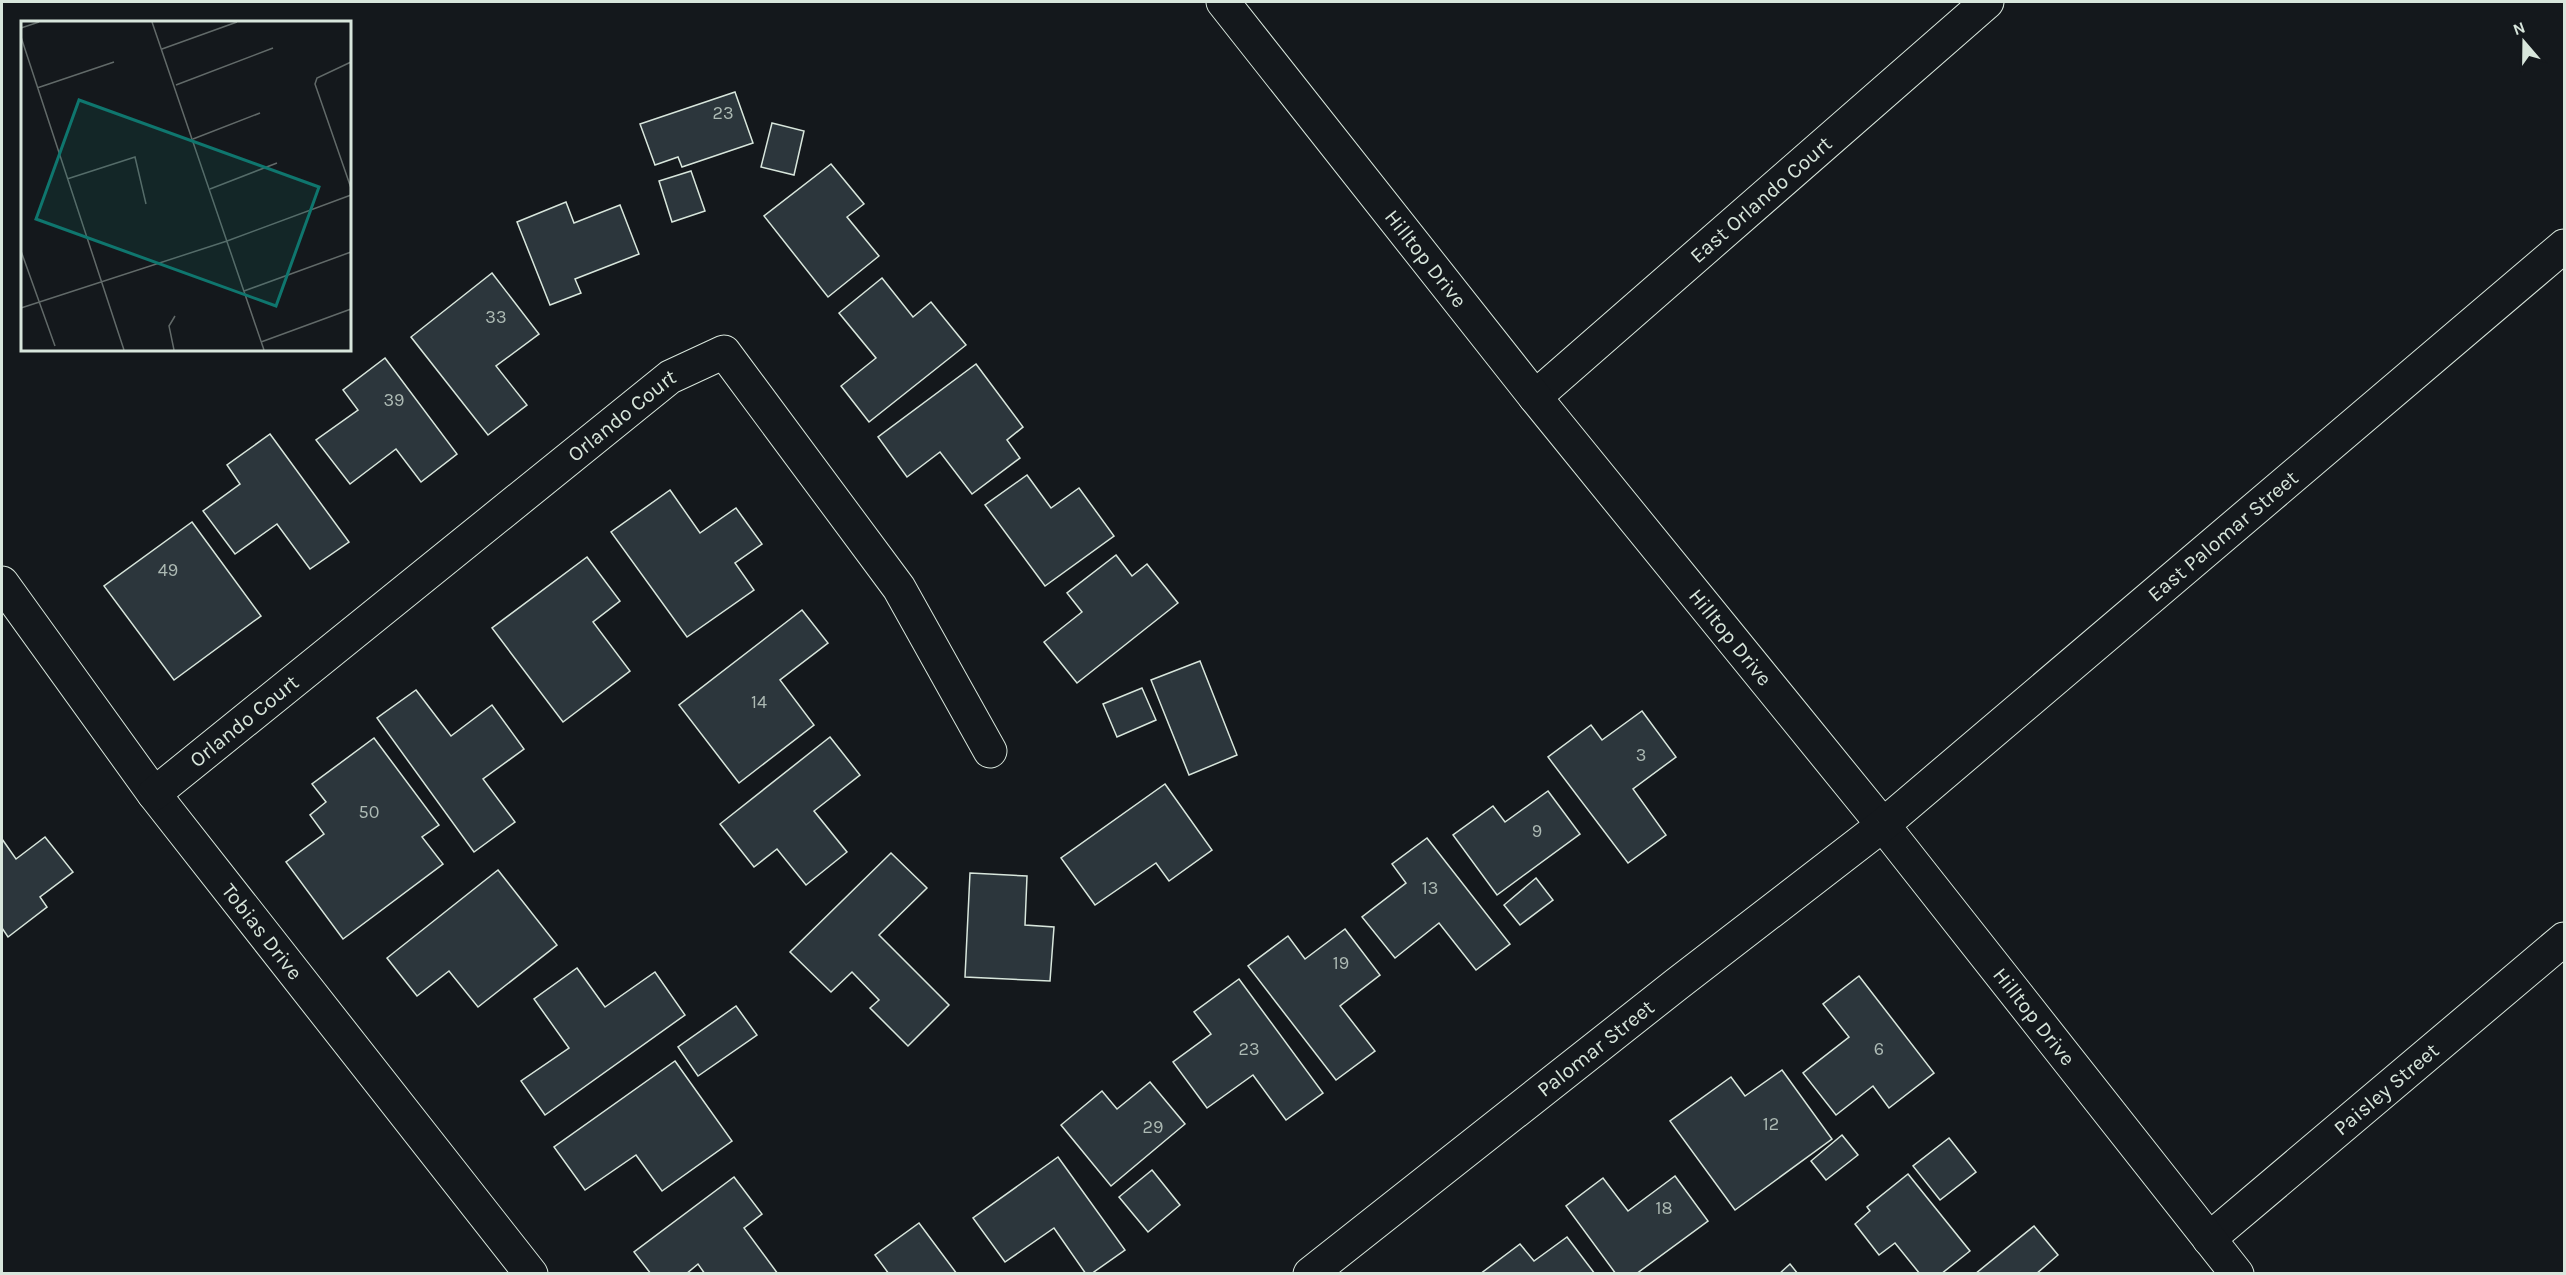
<svg xmlns="http://www.w3.org/2000/svg" width="2566" height="1275" font-family="Karla,sans-serif">
	<style>
		.building { fill: #2c363c; stroke: #d8e6dc; stroke-width: 1.5 }
		.lines { fill: none; stroke-linecap: round; stroke-linejoin: round }
		.minor-casing { stroke: #d8e6dc; stroke-width: 35 }
		.major-casing { stroke: #d8e6dc; stroke-width: 35 }
		.minor { stroke: #14181c; stroke-width: 33 }
		.major { stroke: #14181c; stroke-width: 33 }
		.labels { text-anchor: middle; dominant-baseline: central; stroke-width: 4.5; stroke-linejoin: round; paint-order: stroke }
		.number-label { font-size: 18px; fill: #adbab4 }
		.street-label { font-size: 21px; fill: #d8e6dc; stroke: #14181c }
		.inset-road { fill: none; stroke: #626a69; stroke-width: 1.5 }
		.view { fill: #0f766e; fill-opacity: 0.15; stroke: #0f766e; stroke-width: 3 }
		.inset-edge { fill: none; stroke: #d8e6dc; stroke-width: 3 }
	</style>
	<rect width="100%" height="100%" fill="#14181c"/>
	<g class="building">
		<polygon points="735,92 753,143 682,167 678,157 655,165 640,124"/>
		<polygon points="772,123 804,131 794,175 761,167"/>
		<polygon points="831,164 864,204 847,217 879,256 828,297 764,216"/>
		<polygon points="691,171 705,211 672,222 659,181"/>
		<polygon points="566,202 574,223 620,205 639,254 575,279 581,293 550,305 517,222"/>
		<polygon points="492,273 539,334 496,366 527,405 488,435 411,337"/>
		<polygon points="882,278 913,317 931,302 966,345 869,422 841,386 876,358 839,313"/>
		<polygon points="385,358 457,454 421,482 396,449 350,484 316,440 358,410 343,390"/>
		<polygon points="976,364 1023,427 1007,440 1020,458 972,494 940,452 907,477 878,437"/>
		<polygon points="270,434 349,542 310,569 277,524 235,554 203,511 240,484 227,465"/>
		<polygon points="1027,475 1051,508 1079,488 1114,536 1045,586 985,505"/>
		<polygon points="670,490 700,533 736,508 762,544 735,563 754,590 687,637 611,532"/>
		<polygon points="192,522 261,616 174,680 104,586"/>
		<polygon points="1116,555 1132,576 1147,564 1178,603 1077,683 1044,642 1082,612 1067,593"/>
		<polygon points="587,557 620,601 593,622 630,671 563,722 492,628"/>
		<polygon points="802,610 828,643 780,680 814,725 739,783 679,705"/>
		<polygon points="1200,661 1237,755 1189,775 1151,680"/>
		<polygon points="1142,688 1156,720 1117,737 1103,704"/>
		<polygon points="416,690 451,736 492,705 524,749 483,779 515,822 474,852 377,718"/>
		<polygon points="1642,711 1676,757 1633,789 1666,835 1628,863 1548,757 1591,725 1602,740"/>
		<polygon points="830,737 860,775 814,811 847,852 806,885 777,849 754,867 720,824"/>
		<polygon points="374,738 439,825 422,837 443,864 343,939 286,862 324,834 310,815 326,802 312,784"/>
		<polygon points="1165,784 1212,850 1169,881 1156,863 1095,905 1061,858"/>
		<polygon points="1548,791 1580,834 1497,895 1453,835 1493,806 1505,822"/>
		<polygon points="45,837 73,872 40,897 47,907 8,937 2,928 2,839 16,859"/>
		<polygon points="1427,838 1510,944 1476,970 1439,923 1395,958 1362,917 1406,883 1392,864"/>
		<polygon points="891,853 927,888 879,935 949,1005 908,1046 870,1008 879,1000 852,972 831,992 790,952"/>
		<polygon points="498,870 557,945 478,1007 449,971 417,996 387,958"/>
		<polygon points="970,873 1027,876 1025,925 1054,927 1050,981 965,977"/>
		<polygon points="1536,878 1553,900 1520,925 1504,905"/>
		<polygon points="1345,929 1380,975 1340,1006 1375,1051 1336,1080 1248,966 1288,936 1305,959"/>
		<polygon points="577,968 605,1007 655,972 685,1015 545,1115 521,1081 569,1048 534,999"/>
		<polygon points="1859,976 1934,1073 1889,1108 1873,1086 1836,1115 1803,1073 1849,1037 1823,1004"/>
		<polygon points="1239,979 1323,1093 1286,1120 1253,1075 1207,1108 1173,1062 1211,1034 1194,1012"/>
		<polygon points="736,1006 757,1035 698,1076 678,1047"/>
		<polygon points="675,1061 732,1141 662,1191 636,1155 585,1190 554,1147"/>
		<polygon points="1782,1070 1832,1139 1735,1210 1670,1121 1731,1077 1745,1096"/>
		<polygon points="1150,1082 1185,1124 1111,1186 1061,1125 1102,1091 1117,1109"/>
		<polygon points="1842,1135 1858,1155 1826,1180 1811,1161"/>
		<polygon points="1949,1138 1976,1172 1940,1200 1913,1166"/>
		<polygon points="1058,1157 1125,1250 1091,1274 1086,1274 1054,1228 1005,1262 973,1218"/>
		<polygon points="1152,1170 1180,1205 1148,1232 1119,1197"/>
		<polygon points="1908,1174 1970,1251 1941,1274 1920,1274 1895,1243 1879,1255 1855,1224 1870,1211 1867,1207"/>
		<polygon points="1675,1176 1708,1221 1636,1274 1616,1274 1566,1206 1603,1178 1628,1211"/>
		<polygon points="734,1177 762,1214 744,1228 778,1274 705,1274 698,1264 686,1274 651,1274 634,1252"/>
		<polygon points="919,1223 957,1274 889,1274 875,1255"/>
		<polygon points="2034,1226 2058,1255 2036,1274 1975,1274"/>
		<polygon points="1567,1237 1595,1274 1480,1274 1520,1244 1534,1261"/>
		<polygon points="1790,1264 1798,1274 1779,1274"/>
	</g>
	<g class="lines">
		<g class="minor-casing">
			<g id="minor">
				<path id="s1" d="M1535,397L1987,2"/>
				<path id="s2" d="M2,583L154,794L531,1274"/>
				<path id="s3" d="M154,794L670,377L724,352L899,588L990,751"/>
				<path id="s4" d="M2209,1239L2564,939"/>
			</g>
		</g>
		<g class="major-casing">
			<g id="major">
				<path id="s5" d="M1223,2L1535,397L1883,825L2237,1274"/>
				<path id="s6" d="M1310,1274L1677,984L1883,825L2564,246"/>
			</g>
		</g>
		<use href="#minor" class="minor"/>
		<use href="#major" class="major"/>
	</g>
	<g class="labels">
		<g class="number-label">
			<text x="723" y="113">23</text>
			<text x="496" y="317">33</text>
			<text x="394" y="400">39</text>
			<text x="168" y="570">49</text>
			<text x="759" y="702">14</text>
			<text x="1641" y="755">3</text>
			<text x="369" y="812">50</text>
			<text x="1537" y="831">9</text>
			<text x="1430" y="888">13</text>
			<text x="1341" y="963">19</text>
			<text x="1249" y="1049">23</text>
			<text x="1879" y="1049">6</text>
			<text x="1771" y="1124">12</text>
			<text x="1153" y="1127">29</text>
			<text x="1664" y="1208">18</text>
		</g>
		<g class="street-label">
			<text stroke="none"><textPath href="#s1" startOffset="300">East Orlando Court</textPath></text>
			<text stroke="none"><textPath href="#s5" startOffset="327">Hilltop Drive</textPath></text>
			<text stroke="none"><textPath href="#s3" startOffset="602">Orlando Court</textPath></text>
			<text stroke="none"><textPath href="#s6" startOffset="1174">East Palomar Street</textPath></text>
			<text stroke="none"><textPath href="#s5" startOffset="813">Hilltop Drive</textPath></text>
			<text stroke="none"><textPath href="#s3" startOffset="116">Orlando Court</textPath></text>
			<text stroke="none"><textPath href="#s2" startOffset="435">Tobias Drive</textPath></text>
			<text stroke="none"><textPath href="#s5" startOffset="1299">Hilltop Drive</textPath></text>
			<text stroke="none"><textPath href="#s6" startOffset="364">Palomar Street</textPath></text>
			<text stroke="none"><textPath href="#s4" startOffset="232">Paisley Street</textPath></text>
		</g>
	</g>
	<g transform="translate(21 21)">
		<rect width="330" height="330" fill="#14181c"/>
		<path class="inset-road" d="M131,1L243,329M0,7L18,1M0,16L103,329M141,28L216,1M330,41L296,57L294,63L330,167M155,64L252,27M16,67L93,41M172,118L239,92M46,158L114,136L125,183M189,168L256,142M0,230L34,325M223,270L330,231M0,287L206,220L330,174M240,321L330,288M153,329L148,305L154,295"/>
		<path class="view" d="M58,79L298,166L255,285L15,198Z"/>
		<rect width="330" height="330" class="inset-edge"/>
	</g>
	<rect width="2566" height="1275" fill="none" stroke="#d8e6dc" stroke-width="6"/>
	<g transform="translate(2524 42) rotate(340)" stroke="#14181c" stroke-width="4.5" paint-order="stroke">
	<path d="M0-4.5L10 22L0 15L-10 22Z" fill="#d8e6dc"/>
	<text y="-9" font-size="16" font-weight="bold" text-anchor="middle" fill="#d8e6dc">N</text>
	</g>
</svg>
